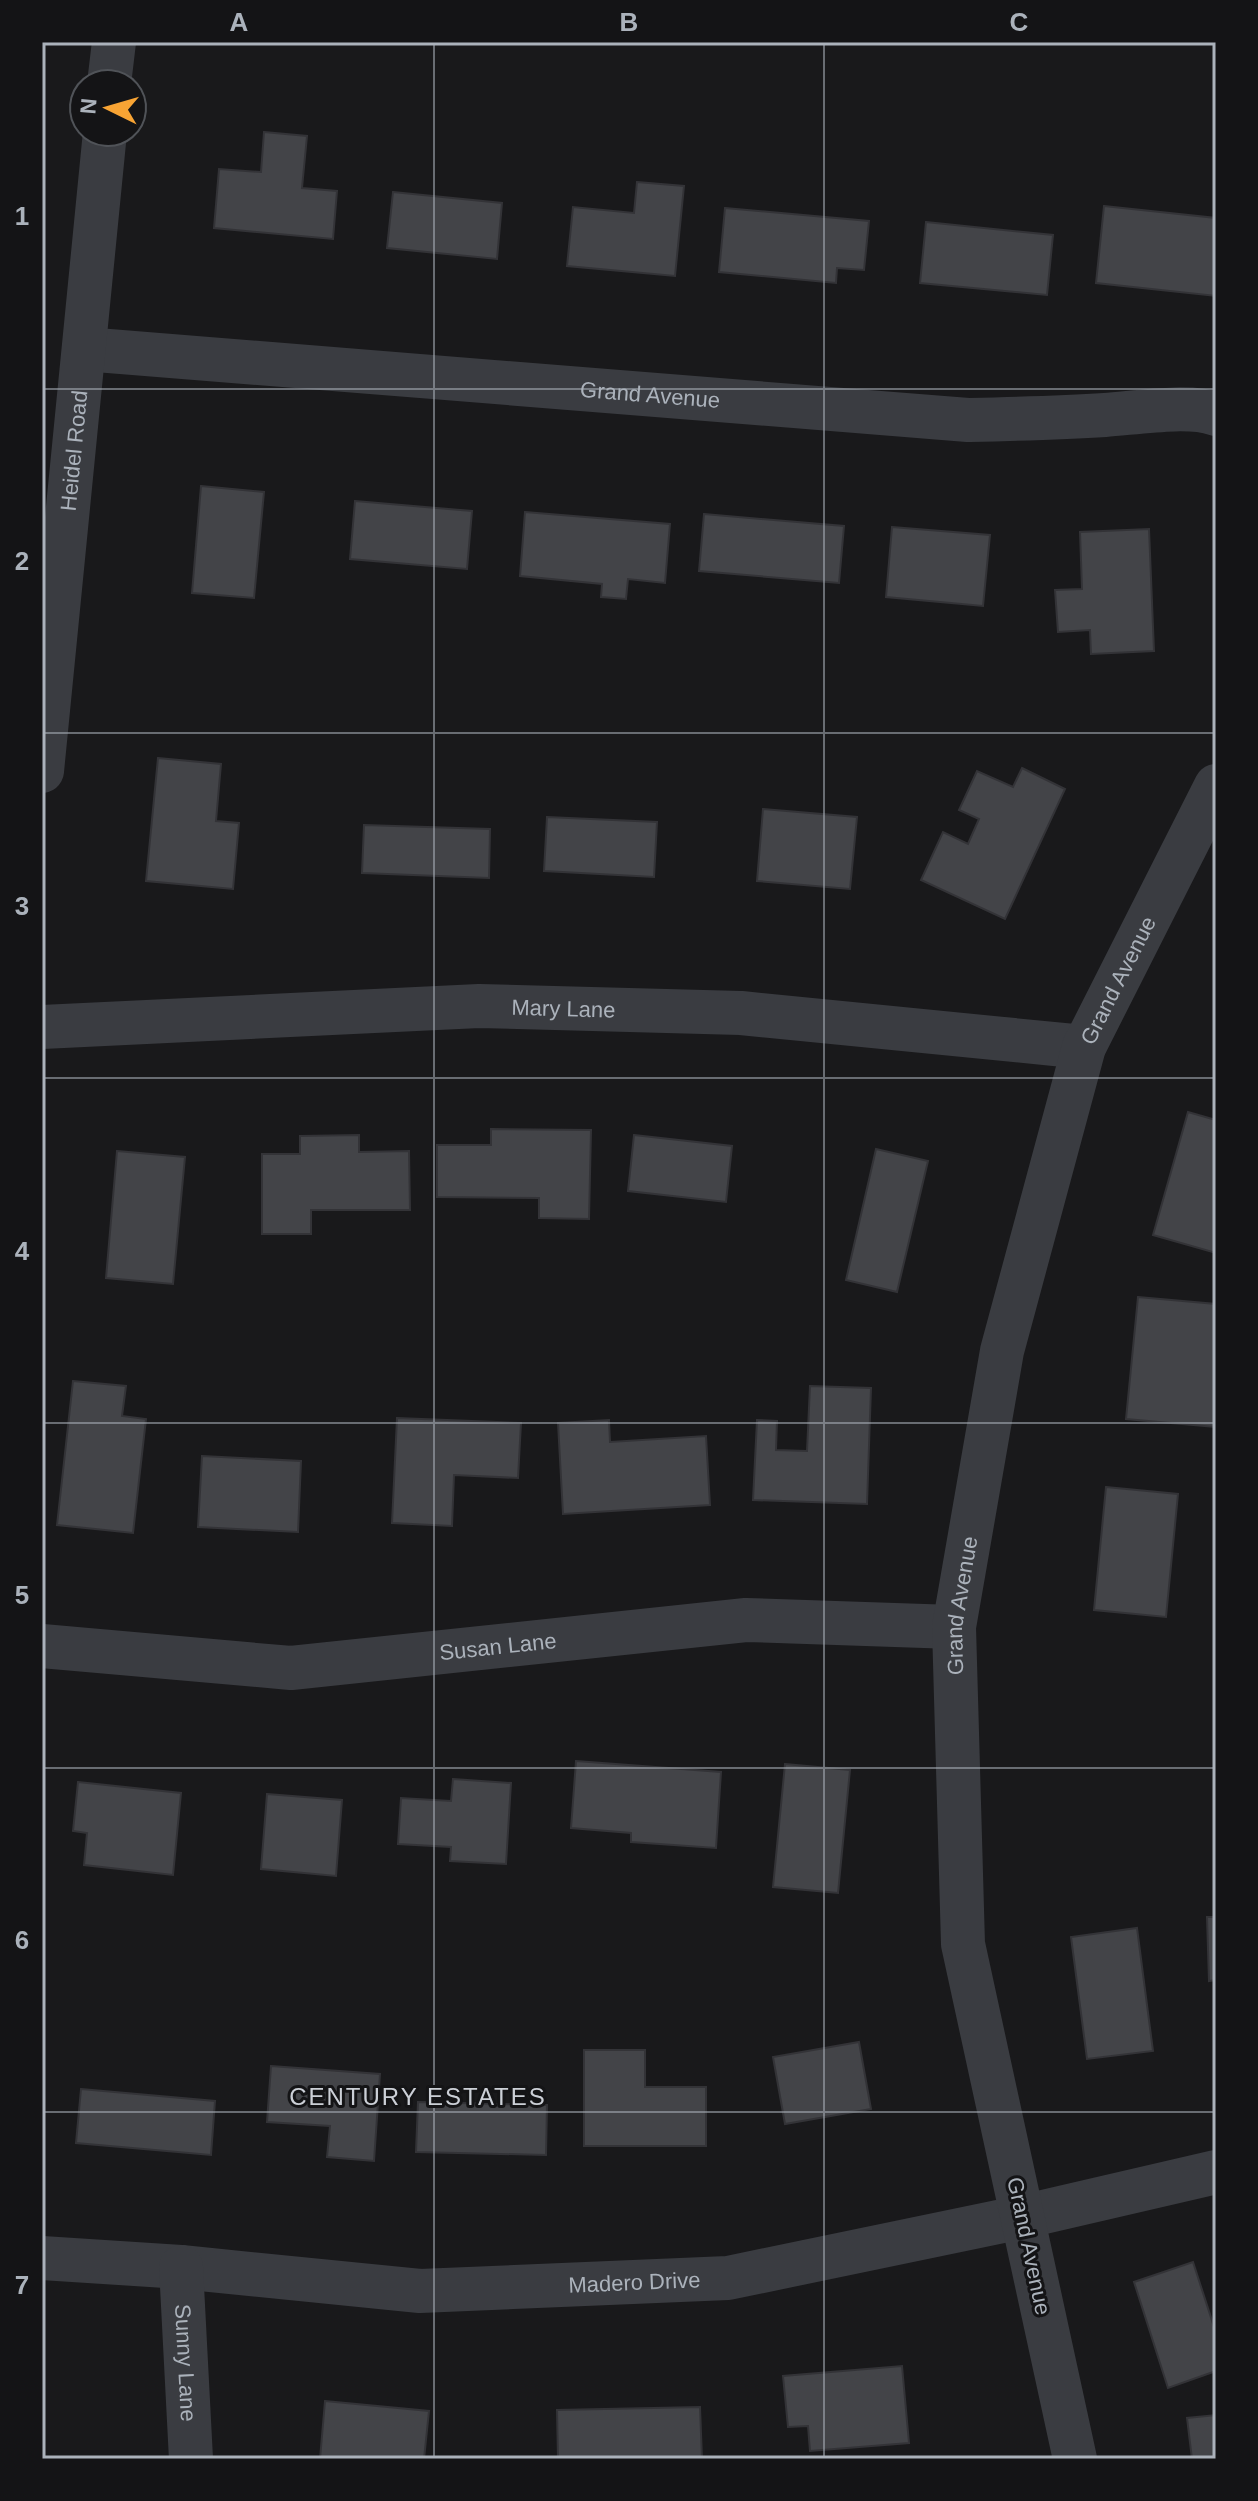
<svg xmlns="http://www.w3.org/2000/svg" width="1258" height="2501" font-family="Helvetica,sans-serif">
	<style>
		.building { fill: #434448; stroke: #333337; stroke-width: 2 }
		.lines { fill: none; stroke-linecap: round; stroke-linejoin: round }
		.minor { stroke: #3a3c41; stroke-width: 44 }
		.grid { fill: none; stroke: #abb2bb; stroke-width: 2; stroke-opacity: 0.55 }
		.labels { text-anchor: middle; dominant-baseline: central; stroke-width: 6; stroke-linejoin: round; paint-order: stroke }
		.street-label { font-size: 22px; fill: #abb2bb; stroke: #141416 }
		.neighbourhood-label { font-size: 24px; letter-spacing: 2px; fill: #ccd0d7; stroke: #141416 }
		.neatline { fill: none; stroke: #abb2bb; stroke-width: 3 }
		.grid-label { font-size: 26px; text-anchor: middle; font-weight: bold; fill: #abb2bb }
	</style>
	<rect width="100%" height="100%" fill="#19191b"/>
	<g class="building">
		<polygon points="264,132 307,136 302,188 337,191 333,239 214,228 219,169 261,172"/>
		<polygon points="637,182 684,186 675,276 567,266 573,207 634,213"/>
		<polygon points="393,192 502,203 497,259 387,248"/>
		<polygon points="1104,206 1216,218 1216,296 1096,283"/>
		<polygon points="725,208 869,221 864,270 837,268 836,283 719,272"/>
		<polygon points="926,222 1053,235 1047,295 920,283"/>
		<polygon points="201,486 264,492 254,598 192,593"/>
		<polygon points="355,501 472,511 467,569 350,559"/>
		<polygon points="525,512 670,524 665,583 628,579 626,599 601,597 602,584 520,576"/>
		<polygon points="704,514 844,526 839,583 699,571"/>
		<polygon points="892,527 990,535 983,606 886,597"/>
		<polygon points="1149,529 1154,651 1091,654 1090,630 1058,632 1055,590 1082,589 1080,532"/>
		<polygon points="158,758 221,764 216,821 239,823 233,889 146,881"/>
		<polygon points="1022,768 1065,789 1005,919 921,880 943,832 968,844 979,819 959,810 977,771 1013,787"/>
		<polygon points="763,809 857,817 850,889 757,881"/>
		<polygon points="547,817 657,822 654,877 544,871"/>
		<polygon points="364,825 490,829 489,878 362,873"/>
		<polygon points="1188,1112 1216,1120 1216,1253 1153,1235"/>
		<polygon points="491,1129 591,1130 589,1219 539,1218 539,1198 437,1197 437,1145 491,1145"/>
		<polygon points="359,1135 359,1152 409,1151 410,1210 311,1210 311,1234 262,1234 262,1154 300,1154 300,1136"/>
		<polygon points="634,1135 732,1146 726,1202 628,1191"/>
		<polygon points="876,1149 928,1161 897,1292 846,1280"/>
		<polygon points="117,1151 185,1157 173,1284 106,1278"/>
		<polygon points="1138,1297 1216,1304 1215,1427 1126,1419"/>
		<polygon points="73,1381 126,1386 122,1416 146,1419 133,1533 57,1525"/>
		<polygon points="810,1386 871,1388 867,1504 753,1500 757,1420 777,1421 776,1450 807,1451"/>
		<polygon points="397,1418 521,1423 518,1478 454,1475 452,1526 392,1523"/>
		<polygon points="609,1420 610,1442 706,1436 710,1505 563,1514 558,1423"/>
		<polygon points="202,1456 301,1461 298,1532 198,1527"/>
		<polygon points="1106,1487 1178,1494 1166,1617 1094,1610"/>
		<polygon points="576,1761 721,1772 716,1848 631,1842 631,1833 571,1828"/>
		<polygon points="785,1764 850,1770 838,1893 773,1887"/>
		<polygon points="453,1779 511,1783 506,1864 450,1861 451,1847 398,1844 401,1798 451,1801"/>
		<polygon points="78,1782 181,1793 173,1875 84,1865 87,1833 73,1831"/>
		<polygon points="267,1794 342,1800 336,1876 261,1869"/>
		<polygon points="1207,1917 1216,1917 1216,1980 1209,1981"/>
		<polygon points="1137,1928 1153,2051 1087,2059 1071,1937"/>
		<polygon points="859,2042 871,2109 785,2124 773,2057"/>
		<polygon points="584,2050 645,2050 645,2087 706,2087 706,2146 584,2146"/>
		<polygon points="271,2066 380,2074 374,2161 327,2157 330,2126 267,2122"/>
		<polygon points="81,2089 215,2101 211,2155 76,2143"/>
		<polygon points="418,2102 547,2105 546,2155 416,2152"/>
		<polygon points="1193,2262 1216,2333 1216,2371 1168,2388 1134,2282"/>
		<polygon points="902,2366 909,2443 810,2451 808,2426 788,2427 783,2376"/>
		<polygon points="325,2401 429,2411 424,2459 320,2459"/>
		<polygon points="700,2407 702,2459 558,2459 557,2410"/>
		<polygon points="1216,2415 1216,2459 1192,2459 1187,2418"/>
	</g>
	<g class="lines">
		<g class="minor">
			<polyline points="109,84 114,42"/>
			<path id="s1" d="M84,349L968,420C1013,419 1059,418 1105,415C1135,413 1188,404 1216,414"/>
			<path id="s2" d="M42,771L105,132"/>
			<path id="s3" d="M42,1027L479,1006L741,1013L1084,1047"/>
			<path id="s4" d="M42,1646L291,1668L746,1620L954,1627"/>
			<path id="s5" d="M42,2258L181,2267L420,2291L728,2278L1022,2217L1216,2172"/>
			<path id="s6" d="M181,2267L191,2459"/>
			<path id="s7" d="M1075,2459L963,1944L954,1627L1002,1351L1084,1047L1216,786"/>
		</g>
	</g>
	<path class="grid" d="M434,42V2459M824,42V2459M42,389H1216M42,733H1216M42,1078H1216M42,1423H1216M42,1768H1216M42,2112H1216"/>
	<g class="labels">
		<g class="street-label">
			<text stroke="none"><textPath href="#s1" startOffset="568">Grand Avenue</textPath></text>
			<text stroke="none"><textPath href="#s2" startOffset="322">Heidel Road</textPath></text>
			<text stroke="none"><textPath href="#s7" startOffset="1514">Grand Avenue</textPath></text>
			<text stroke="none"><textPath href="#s3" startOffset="522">Mary Lane</textPath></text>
			<text stroke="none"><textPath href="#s7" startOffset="866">Grand Avenue</textPath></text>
			<text stroke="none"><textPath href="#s4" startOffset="458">Susan Lane</textPath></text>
			<text transform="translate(1029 2246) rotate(78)">Grand Avenue</text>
			<text stroke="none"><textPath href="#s5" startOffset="594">Madero Drive</textPath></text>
			<text stroke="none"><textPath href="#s6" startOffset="96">Sunny Lane</textPath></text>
		</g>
		<g class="neighbourhood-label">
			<text x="418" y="2096">CENTURY ESTATES</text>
		</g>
	</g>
	<rect width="1258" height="2501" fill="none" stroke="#141416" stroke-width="88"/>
	<g transform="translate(108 108) rotate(275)"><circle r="38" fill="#141416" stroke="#505358" stroke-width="2"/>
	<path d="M0-6L14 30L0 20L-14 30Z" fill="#f8a434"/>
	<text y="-12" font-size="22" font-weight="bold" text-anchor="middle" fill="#abb2bb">N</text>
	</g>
	<rect x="44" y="44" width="1170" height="2413" class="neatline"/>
	<g class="grid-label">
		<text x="239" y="31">A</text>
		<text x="629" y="31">B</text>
		<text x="1019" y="31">C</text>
		<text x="22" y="225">1</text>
		<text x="22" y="570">2</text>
		<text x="22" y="915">3</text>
		<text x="22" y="1260">4</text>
		<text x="22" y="1604">5</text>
		<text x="22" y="1949">6</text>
		<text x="22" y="2294">7</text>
	</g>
</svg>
